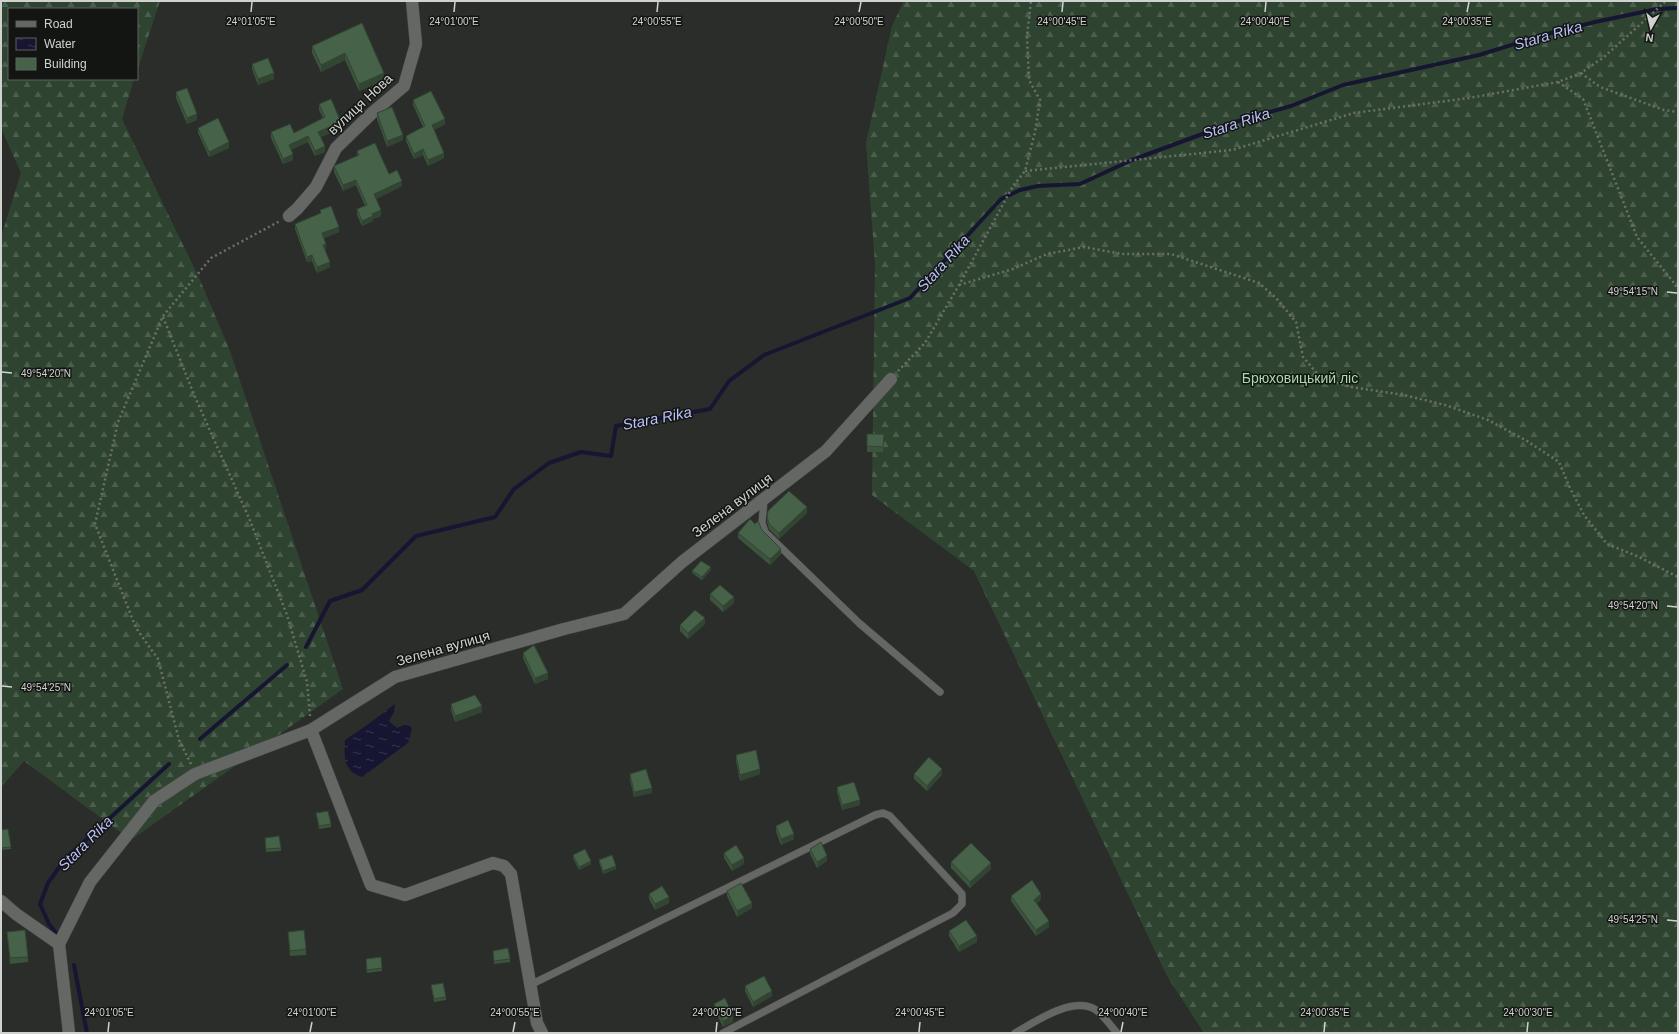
<svg xmlns="http://www.w3.org/2000/svg" width="1679" height="1034" font-family="Helvetica,sans-serif">
	<style>
		.forest { fill: url(#forest-firs) }
		.water { fill: url(#water-ripples) }
		.lines { fill: none; stroke-linecap: round; stroke-linejoin: round }
		.stream { stroke: #161632; stroke-width: 4 }
		.lane-casing { stroke: #484a48; stroke-width: 8 }
		.street-casing { stroke: #484a48; stroke-width: 13 }
		.path { stroke: #6c6f6c; stroke-width: 2.5; stroke-dasharray: 2 3; stroke-linecap: butt }
		.lane { stroke: #646764; stroke-width: 7 }
		.street { stroke: #646764; stroke-width: 12 }
		.wall { fill: #3c543e }
		.shaded-wall { fill: #314532 }
		.building { fill: #466248; stroke: #314532 }
		.ticks { fill: none; stroke: #d0d2d0; stroke-width: 1.5 }
		.labels { text-anchor: middle; dominant-baseline: central; stroke-width: 3; stroke-linejoin: round; paint-order: stroke }
		.street-label { font-size: 14px; fill: #d0d2d0; stroke: #131513 }
		.park-label { font-size: 14px; fill: #a9dcac; stroke: #131513 }
		.water-label { font-size: 15px; font-style: italic; fill: #bbbffb; stroke: #131513 }
		.ticks-label { font-size: 10px; text-anchor: middle; fill: #d0d2d0; stroke: #131513; stroke-width: 3; stroke-linejoin: round; paint-order: stroke }
	</style>
	<defs>
		<pattern id="forest-firs" width="22" height="20" patternUnits="userSpaceOnUse"><rect width="22" height="20" fill="#2f4430"/><path d="M5 1l3.5 6h-7zM16 11l3.5 6h-7z" fill="#4c5e4d"/></pattern>
		<pattern id="water-ripples" width="26" height="14" patternUnits="userSpaceOnUse"><rect width="26" height="14" fill="#161632"/><path d="M2 4q2-2 4 0t4 0M15 11q2-2 4 0t4 0" fill="none" stroke="#37374f"/></pattern>
	</defs>
	<rect width="100%" height="100%" fill="#2a2d2a"/>
	<g class="forest">
		<polygon points="1,1 160,1 137,71 137,9 9,9 9,79 134,79 122,119 200,280 230,351 343,689 131,840 24,761 1,787 1,237 21,173 1,128"/>
		<polygon points="904,1 1678,1 1678,1033 1204,1033 1167,976 974,571 872,495 875,264 866,143 892,26"/>
	</g>
	<path class="water" d="M395,704L394,712L389,721L397,728L408,723L412,729L408,743L362,777C343,771 344,757 345,740L367,725Z"/>
	<g class="lines">
		<g class="stream">
			<polyline points="306,647 330,601 362,590 416,536 495,517 514,489 549,463 581,452 611,456 616,426 710,409 729,381 764,355 910,298 1001,199 1020,190 1038,186 1080,184 1132,160 1235,122 1291,106 1343,85 1479,55 1547,34 1595,22 1657,9 1678,8"/>
			<polyline points="200,739 287,665"/>
			<polyline points="59,937 49,924 40,904 48,883 65,859 169,764"/>
			<polyline points="74,965 87,1033"/>
		</g>
		<g class="lane-casing">
			<g id="lane">
				<polyline points="764,500 762,523 765,532 859,623 940,692"/>
				<polyline points="530,985 875,815 883,813 890,816 962,894 962,904 953,913 723,1033"/>
				<path d="M1015,1033C1035,1022 1073,995 1096,1010C1104,1016 1111,1026 1117,1033"/>
			</g>
		</g>
		<g class="street-casing">
			<g id="street">
				<polyline points="289,216 297,209 316,187 336,148 372,113 404,86 416,44 412,1"/>
				<polyline points="311,730 371,885 405,895 493,863 504,866 511,874 537,1023 542,1033"/>
				<polyline points="1,901 16,914 59,944"/>
				<polyline points="69,1033 59,944 90,882 154,801 195,774 311,730 395,677 564,629 624,614 682,562 826,451 891,379"/>
			</g>
		</g>
		<g class="path">
			<polyline points="1581,73 1600,87 1664,110 1678,112"/>
			<polyline points="1558,82 1583,99 1637,237 1678,288"/>
			<polyline points="1025,171 1232,150 1354,113 1469,98 1558,82 1581,73 1604,57 1666,1"/>
			<polyline points="959,285 1013,269 1047,254 1084,247 1122,254 1171,254 1259,283 1276,298 1296,322 1303,357 1321,378 1351,387 1404,395 1445,405 1488,420 1527,441 1559,462 1570,488 1584,515 1607,544 1637,556 1678,577"/>
			<polyline points="163,317 195,397 249,518 287,615 307,682 310,716"/>
			<polyline points="898,371 925,343 959,285 1013,186 1025,171 1035,132 1040,100 1029,80 1027,36 1031,1"/>
			<polyline points="191,764 179,740 158,659 136,628 95,524 118,422 163,316 211,258 280,221"/>
		</g>
		<use href="#lane" class="lane"/>
		<use href="#street" class="street"/>
	</g>
	<g class="wall">
		<polygon points="362,23 384,80 359,91 345,60 321,72 312,53 312,46"/>
		<polygon points="252,64 274,79 258,85 252,69"/>
		<polygon points="176,92 197,120 187,124 176,98"/>
		<polygon points="413,100 445,124 434,130 444,158 428,166 423,155 414,159 406,141 406,136 423,127 413,105"/>
		<polygon points="319,104 341,128 321,137 325,152 315,156 308,142 291,150 293,160 283,164 271,138 271,132 294,133 323,118 319,110"/>
		<polygon points="377,113 403,140 387,147 377,119"/>
		<polygon points="198,128 229,148 209,157 198,133"/>
		<polygon points="357,151 389,174 402,186 376,199 381,216 373,219 373,221 362,226 357,215 357,209 365,206 356,185 343,191 334,172 334,166 357,156"/>
		<polygon points="320,210 339,232 324,238 326,249 325,250 330,267 317,273 312,261 307,262 295,229 295,224 320,214"/>
		<polygon points="867,434 884,440 883,452 867,452"/>
		<polygon points="807,513 779,539 769,529 767,522 767,517"/>
		<polygon points="755,524 762,530 781,554 770,565 738,538 738,533"/>
		<polygon points="711,570 702,580 692,573 692,571"/>
		<polygon points="710,594 734,603 723,612 710,600"/>
		<polygon points="705,624 688,639 680,631 680,625"/>
		<polygon points="523,653 548,679 535,684 523,658"/>
		<polygon points="451,704 482,712 455,722 451,710"/>
		<polygon points="736,755 760,774 740,781 736,761"/>
		<polygon points="630,774 652,793 634,797 630,780"/>
		<polygon points="914,774 942,775 927,791 914,779"/>
		<polygon points="837,787 860,805 842,810 837,792"/>
		<polygon points="316,813 331,824 331,827 319,829"/>
		<polygon points="776,826 794,839 781,845 776,832"/>
		<polygon points="1,830 11,847 11,849 1,850"/>
		<polygon points="265,841 281,848 281,851 266,852"/>
		<polygon points="810,849 827,861 817,868 810,854"/>
		<polygon points="724,853 744,864 732,871 724,858"/>
		<polygon points="573,855 591,864 579,870 573,858"/>
		<polygon points="599,860 616,869 603,874 599,862"/>
		<polygon points="951,862 991,869 970,888 951,868"/>
		<polygon points="727,891 752,908 737,917 727,896"/>
		<polygon points="649,894 669,903 655,910 649,899"/>
		<polygon points="1011,896 1041,899 1037,903 1049,927 1036,936 1011,901"/>
		<polygon points="949,931 977,942 959,952 949,936"/>
		<polygon points="7,932 28,957 28,962 10,964"/>
		<polygon points="288,932 306,949 306,955 290,956"/>
		<polygon points="493,951 510,959 510,962 494,964"/>
		<polygon points="366,959 382,968 382,971 367,973"/>
		<polygon points="431,985 446,997 446,1000 434,1002"/>
		<polygon points="745,986 772,996 753,1007 745,991"/>
		<polygon points="714,1004 733,1022 723,1027 714,1009"/>
	</g>
	<g class="shaded-wall">
		<polygon points="345,53 345,60 321,72 321,65"/>
		<polygon points="274,73 274,79 258,85 258,79"/>
		<polygon points="384,73 384,80 359,91 359,84"/>
		<polygon points="197,114 197,120 187,124 187,118"/>
		<polygon points="445,119 445,124 432,131 432,125"/>
		<polygon points="341,122 341,128 318,138 318,132"/>
		<polygon points="403,135 403,140 387,147 387,141"/>
		<polygon points="308,136 308,142 289,151 289,145"/>
		<polygon points="229,142 229,148 209,157 209,152"/>
		<polygon points="325,146 325,152 315,156 315,151"/>
		<polygon points="423,149 423,155 414,159 414,154"/>
		<polygon points="444,153 444,158 428,166 428,160"/>
		<polygon points="293,154 293,160 283,164 283,159"/>
		<polygon points="356,180 356,185 343,191 343,185"/>
		<polygon points="402,181 402,186 374,200 374,194"/>
		<polygon points="381,210 381,216 373,219 373,221 362,226 362,221 372,214"/>
		<polygon points="339,227 339,232 322,239 322,233"/>
		<polygon points="326,244 326,249 323,250 323,245"/>
		<polygon points="312,255 312,261 307,262 307,257"/>
		<polygon points="330,262 330,267 317,273 317,267"/>
		<polygon points="807,507 807,513 779,539 779,533"/>
		<polygon points="781,549 781,554 770,565 770,559"/>
		<polygon points="711,567 711,570 702,580 702,577"/>
		<polygon points="734,597 734,603 723,612 723,606"/>
		<polygon points="705,618 705,624 688,639 688,633"/>
		<polygon points="548,673 548,679 535,684 535,678"/>
		<polygon points="482,706 482,712 455,722 455,716"/>
		<polygon points="760,769 760,774 740,781 740,775"/>
		<polygon points="942,769 942,775 927,791 927,786"/>
		<polygon points="652,788 652,793 634,797 634,792"/>
		<polygon points="860,800 860,805 842,810 842,805"/>
		<polygon points="794,834 794,839 781,845 781,839"/>
		<polygon points="827,856 827,861 817,868 817,862"/>
		<polygon points="744,858 744,864 732,871 732,865"/>
		<polygon points="591,861 591,864 579,870 579,867"/>
		<polygon points="991,863 991,869 970,888 970,882"/>
		<polygon points="616,866 616,869 603,874 603,871"/>
		<polygon points="1041,894 1041,899 1034,905 1034,900"/>
		<polygon points="669,897 669,903 655,910 655,904"/>
		<polygon points="752,903 752,908 737,917 737,911"/>
		<polygon points="1049,921 1049,927 1036,936 1036,930"/>
		<polygon points="977,936 977,942 959,952 959,946"/>
		<polygon points="772,991 772,996 753,1007 753,1002"/>
		<polygon points="733,1016 733,1022 723,1027 723,1021"/>
	</g>
	<g class="building">
		<polygon points="362,23 384,73 359,84 345,53 321,65 312,46"/>
		<polygon points="268,58 274,73 258,79 252,64"/>
		<polygon points="187,88 197,114 187,118 176,92"/>
		<polygon points="431,91 445,119 432,125 444,153 428,160 423,149 414,154 406,136 425,126 413,100"/>
		<polygon points="331,99 341,122 318,132 325,146 315,151 308,136 289,145 293,154 283,159 271,132 290,124 294,133 325,117 319,104"/>
		<polygon points="392,107 403,135 387,141 377,113"/>
		<polygon points="218,118 229,142 209,152 198,128"/>
		<polygon points="375,143 389,174 397,170 402,181 374,194 381,210 372,214 373,216 362,221 357,209 367,205 356,180 343,185 334,166 359,155 357,151"/>
		<polygon points="331,206 339,227 322,233 326,244 323,245 330,262 317,267 312,255 307,257 295,224 321,213 320,210"/>
		<polygon points="867,434 884,434 883,447 867,446"/>
		<polygon points="789,491 807,507 779,533 769,524 767,517 768,511"/>
		<polygon points="750,519 755,524 758,521 762,530 781,549 770,559 738,533"/>
		<polygon points="701,561 711,567 702,577 692,571"/>
		<polygon points="720,585 734,597 723,606 710,594"/>
		<polygon points="695,610 705,618 688,633 680,625"/>
		<polygon points="534,645 548,673 535,678 523,653"/>
		<polygon points="475,695 482,706 455,716 451,704"/>
		<polygon points="756,750 760,769 740,775 736,755"/>
		<polygon points="929,757 942,769 927,786 914,774"/>
		<polygon points="646,769 652,788 634,792 630,774"/>
		<polygon points="854,782 860,800 842,805 837,787"/>
		<polygon points="328,811 331,824 319,826 316,813"/>
		<polygon points="788,820 794,834 781,839 776,826"/>
		<polygon points="8,829 11,847 1,848 1,830"/>
		<polygon points="279,836 281,848 266,849 265,838"/>
		<polygon points="821,842 827,856 817,862 810,849"/>
		<polygon points="971,843 991,863 970,882 951,862"/>
		<polygon points="736,845 744,858 732,865 724,853"/>
		<polygon points="585,849 591,861 579,867 573,855"/>
		<polygon points="612,855 616,866 603,871 599,860"/>
		<polygon points="1032,880 1041,894 1034,900 1049,921 1036,930 1011,896"/>
		<polygon points="741,883 752,903 737,911 727,891"/>
		<polygon points="662,886 669,897 655,904 649,894"/>
		<polygon points="966,920 977,936 959,946 949,931"/>
		<polygon points="25,930 28,957 10,958 7,932"/>
		<polygon points="304,930 306,949 290,951 288,932"/>
		<polygon points="508,948 510,959 494,961 493,951"/>
		<polygon points="381,957 382,968 367,970 366,959"/>
		<polygon points="764,976 772,991 753,1002 745,986"/>
		<polygon points="443,983 446,997 434,999 431,985"/>
		<polygon points="725,998 733,1016 723,1021 714,1004"/>
	</g>
	<path class="ticks" d="M251,12L252,2M454,12L455,2M657,12L658,2M859,12L861,2M1062,12L1063,2M1265,12L1266,2M1467,12L1469,2M1667,292L1677,293M2,372L12,373M1667,606L1677,607M2,686L12,687M1667,920L1677,921M108,1032L109,1022M310,1032L312,1022M513,1032L515,1022M716,1032L717,1022M919,1032L920,1022M1121,1032L1123,1022M1324,1032L1325,1022M1527,1032L1528,1022"/>
	<g class="labels">
		<g class="street-label">
			<text transform="translate(360 104) rotate(-43)">вулиця Нова</text>
			<text transform="translate(732 505) rotate(-37)">Зелена вулиця</text>
			<text transform="translate(443 648) rotate(-16)">Зелена вулиця</text>
		</g>
		<g class="park-label">
			<text x="1300" y="378">Брюховицький ліс</text>
		</g>
		<g class="water-label">
			<text transform="translate(1548 35) rotate(-16)">Stara Rika</text>
			<text transform="translate(1236 123) rotate(-18)">Stara Rika</text>
			<text transform="translate(943 263) rotate(-48)">Stara Rika</text>
			<text transform="translate(657 418) rotate(-11)">Stara Rika</text>
			<text transform="translate(85 843) rotate(-45)">Stara Rika</text>
		</g>
	</g>
	<g class="ticks-label">
		<text x="251" y="25">24°01'05"E</text>
		<text x="454" y="25">24°01'00"E</text>
		<text x="657" y="25">24°00'55"E</text>
		<text x="859" y="25">24°00'50"E</text>
		<text x="1062" y="25">24°00'45"E</text>
		<text x="1265" y="25">24°00'40"E</text>
		<text x="1467" y="25">24°00'35"E</text>
		<text x="1633" y="295">49°54'15"N</text>
		<text x="46" y="377">49°54'20"N</text>
		<text x="1633" y="609">49°54'20"N</text>
		<text x="46" y="691">49°54'25"N</text>
		<text x="1633" y="923">49°54'25"N</text>
		<text x="109" y="1016">24°01'05"E</text>
		<text x="312" y="1016">24°01'00"E</text>
		<text x="515" y="1016">24°00'55"E</text>
		<text x="717" y="1016">24°00'50"E</text>
		<text x="920" y="1016">24°00'45"E</text>
		<text x="1123" y="1016">24°00'40"E</text>
		<text x="1325" y="1016">24°00'35"E</text>
		<text x="1528" y="1016">24°00'30"E</text>
	</g>
	<rect width="1679" height="1034" fill="none" stroke="#d0d2d0" stroke-width="4"/>
	<rect x="8" y="8" width="130" height="72" fill="#131513" stroke="#5f615f"/>
	<rect x="16" y="21" width="20" height="6" fill="#646764" stroke="#5f615f"/>
	<text x="44" y="28" font-size="12" fill="#d0d2d0">Road</text>
	<rect x="16" y="38" width="20" height="12" fill="url(#water-ripples)" stroke="#5f615f"/>
	<text x="44" y="48" font-size="12" fill="#d0d2d0">Water</text>
	<rect x="16" y="58" width="20" height="12" fill="#466248" stroke="#5f615f"/>
	<text x="44" y="68" font-size="12" fill="#d0d2d0">Building</text>
	<g transform="translate(1651 28) rotate(188)" stroke="#131513" stroke-width="3" paint-order="stroke">
	<path d="M0-3L7 15L0 10L-7 15Z" fill="#d0d2d0"/>
	<text y="-6" font-size="11" font-weight="bold" text-anchor="middle" fill="#d0d2d0">N</text>
	</g>
</svg>
